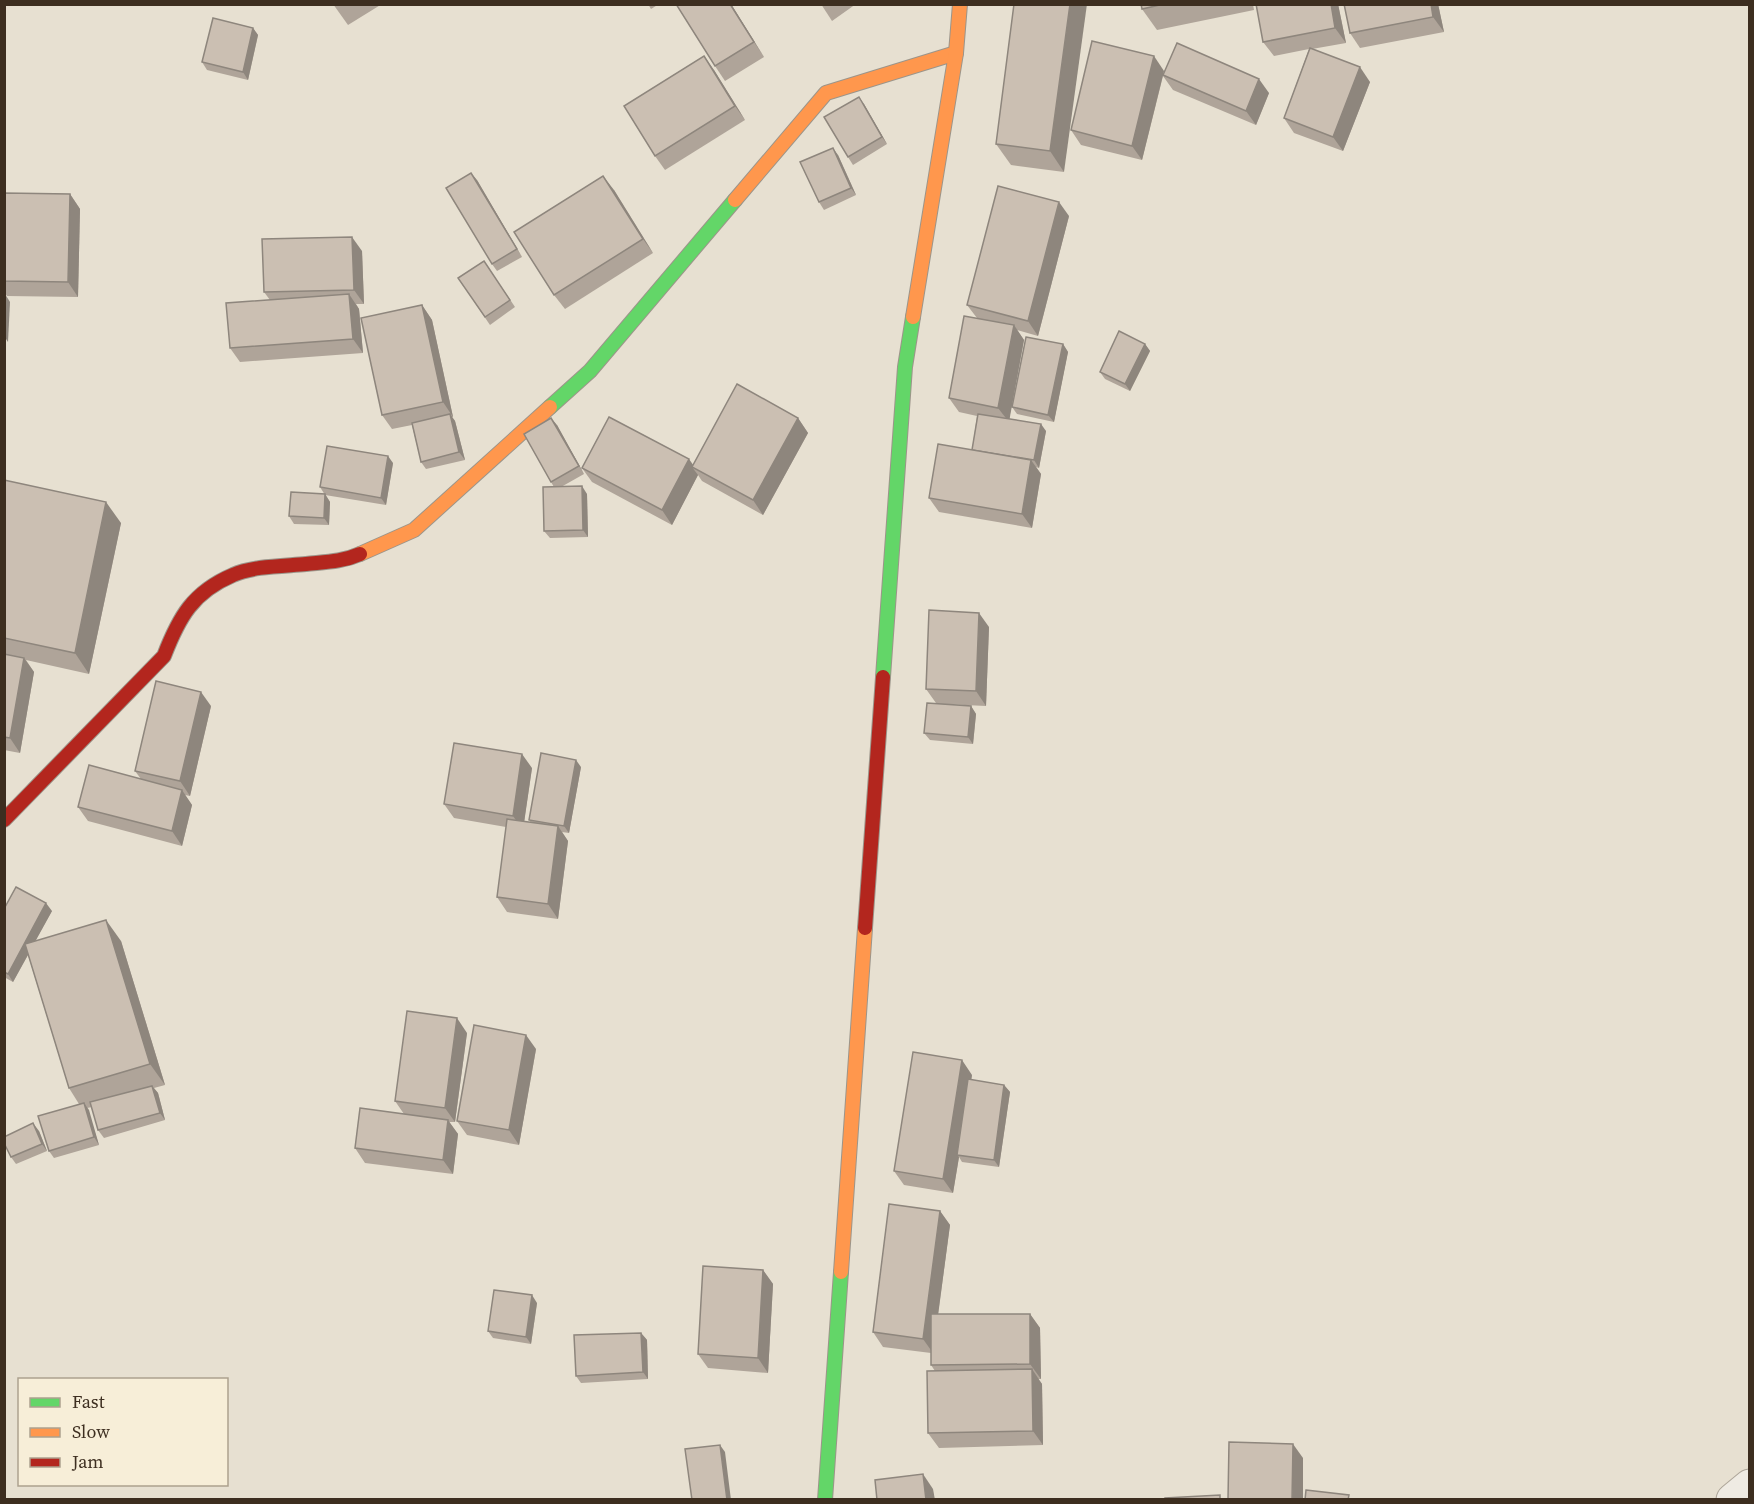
<svg xmlns="http://www.w3.org/2000/svg" width="1754" height="1504" font-family="'Source Serif 4',serif">
	<style>
		.lines { fill: none; stroke-linecap: round; stroke-linejoin: round }
		.street-casing { stroke: #ada599; stroke-width: 35 }
		.fast-casing { stroke: #9c958a; stroke-width: 16 }
		.slow-casing { stroke: #9c958a; stroke-width: 16 }
		.jam-casing { stroke: #9c958a; stroke-width: 16 }
		.street { stroke: #efebe3; stroke-width: 33 }
		.fast { stroke: #63d668; stroke-width: 14 }
		.slow { stroke: #ff974d; stroke-width: 14 }
		.jam { stroke: #b3261e; stroke-width: 14 }
		.wall { fill: #afa499 }
		.shaded-wall { fill: #8e867d }
		.building { fill: #cbbfb2; stroke: #8e867d; stroke-width: 1.5 }
	</style>
	<rect width="100%" height="100%" fill="#e7e0d1"/>
	<g class="lines">
		<g class="street-casing">
			<polyline id="street" points="1733,1500 1750,1486"/>
		</g>
		<g class="fast-casing">
			<g id="fast">
				<polyline points="550,407 590,371 735,200"/>
				<polyline points="883,677 905,367 913,317"/>
				<polyline points="825,1500 841,1272"/>
			</g>
		</g>
		<g class="slow-casing">
			<g id="slow">
				<polyline points="735,200 826,93 956,53"/>
				<polyline points="913,317 956,53 960,4"/>
				<polyline points="360,554 414,530 550,407"/>
				<polyline points="841,1272 865,928"/>
			</g>
		</g>
		<g class="jam-casing">
			<g id="jam">
				<path d="M4,820L164,656C179,617 193,592 233,575C252,566 285,566 306,564C325,562 342,562 360,554"/>
				<polyline points="865,928 883,677"/>
			</g>
		</g>
		<use href="#street" class="street"/>
		<use href="#fast" class="fast"/>
		<use href="#slow" class="slow"/>
		<use href="#jam" class="jam"/>
	</g>
	<g class="wall">
		<polygon points="333,4 382,4 348,25"/>
		<polygon points="648,4 659,4 651,9"/>
		<polygon points="731,4 764,57 725,81 715,66"/>
		<polygon points="821,4 856,4 832,21"/>
		<polygon points="1014,4 1064,172 1011,165 996,144"/>
		<polygon points="1141,4 1253,4 1254,10 1157,30 1142,9"/>
		<polygon points="1338,4 1346,43 1312,49 1370,82 1343,151 1294,133 1284,118 1309,49 1274,56 1263,42"/>
		<polygon points="1344,4 1438,4 1444,32 1360,48 1350,33"/>
		<polygon points="253,28 258,35 248,80 207,70 202,62"/>
		<polygon points="714,70 745,120 665,170 655,156"/>
		<polygon points="1164,71 1163,74 1269,93 1256,125 1173,90 1163,76 1142,160 1081,145 1071,130"/>
		<polygon points="864,104 887,144 853,165 848,157"/>
		<polygon points="838,155 856,195 824,210 819,202"/>
		<polygon points="477,180 522,257 497,271 492,264"/>
		<polygon points="614,190 653,253 565,309 554,295"/>
		<polygon points="4,193 70,194 80,209 78,297 7,296 4,292"/>
		<polygon points="1069,216 1038,336 1017,330 1024,340 1009,419 1046,431 1039,468 1036,467 1041,474 1032,528 939,512 929,498 972,450 977,416 959,412 949,398 977,318 967,305"/>
		<polygon points="362,251 364,304 356,304 359,309 363,353 240,362 230,348 270,300 264,292"/>
		<polygon points="484,261 515,307 490,325 458,278"/>
		<polygon points="422,305 432,320 453,417 452,417 455,421 465,460 426,469 421,462 412,425 392,429 382,415"/>
		<polygon points="1063,344 1068,352 1054,422 1017,414 1012,407"/>
		<polygon points="1145,344 1150,351 1130,391 1105,379 1100,372"/>
		<polygon points="798,418 808,433 763,515 702,481 698,475 672,525 592,482 582,468 693,465"/>
		<polygon points="557,425 584,474 561,487 587,494 588,537 550,538 544,531 554,487 551,482"/>
		<polygon points="393,463 386,505 325,495 320,487"/>
		<polygon points="4,480 121,523 89,674 26,660 34,672 20,753 4,750"/>
		<polygon points="325,494 330,502 329,525 294,524 289,516"/>
		<polygon points="989,627 986,706 944,704 971,706 976,714 973,744 930,740 924,733 936,703 926,689"/>
		<polygon points="211,706 190,796 185,795 192,805 182,846 88,821 78,807 141,779 135,771"/>
		<polygon points="581,767 569,833 562,832 568,841 558,919 507,912 497,897 506,827 454,818 444,804 532,768 524,822 531,823 529,820"/>
		<polygon points="4,909 52,911 35,941 121,941 165,1085 154,1088 158,1093 165,1120 104,1138 98,1130 92,1107 87,1108 99,1145 54,1158 49,1151 79,1104 69,1088 28,955 13,982 4,977"/>
		<polygon points="467,1033 455,1122 449,1122 458,1134 453,1174 365,1163 355,1148 404,1114 395,1101"/>
		<polygon points="536,1049 519,1145 467,1135 457,1121"/>
		<polygon points="972,1075 971,1080 1004,1085 1010,1092 999,1167 962,1162 959,1157 953,1193 904,1185 894,1171"/>
		<polygon points="39,1131 47,1151 16,1164 11,1157"/>
		<polygon points="940,1211 950,1225 938,1314 1030,1314 1040,1328 1041,1379 1038,1379 1042,1384 1043,1445 939,1448 928,1433 935,1371 931,1365 931,1353 883,1347 873,1332"/>
		<polygon points="763,1270 773,1284 768,1373 708,1368 698,1354"/>
		<polygon points="537,1303 531,1344 493,1338 488,1331"/>
		<polygon points="641,1333 647,1340 648,1379 581,1383 576,1376"/>
	</g>
	<g class="shaded-wall">
		<polygon points="730,4 731,4 764,57 754,42"/>
		<polygon points="1070,4 1087,4 1064,172 1050,151"/>
		<polygon points="1331,4 1338,4 1346,43 1335,28"/>
		<polygon points="1431,4 1438,4 1444,32 1433,17"/>
		<polygon points="253,28 258,35 248,80 243,72"/>
		<polygon points="704,56 714,70 745,120 735,106"/>
		<polygon points="1154,56 1164,71 1142,160 1132,146"/>
		<polygon points="1360,67 1370,82 1343,151 1333,137"/>
		<polygon points="1259,79 1269,93 1256,125 1246,111"/>
		<polygon points="859,97 864,104 887,144 882,137"/>
		<polygon points="833,148 838,155 856,195 851,188"/>
		<polygon points="471,173 477,180 522,257 517,249"/>
		<polygon points="603,176 614,190 653,253 643,239"/>
		<polygon points="70,194 80,209 78,297 68,282"/>
		<polygon points="1059,202 1069,216 1038,336 1028,321"/>
		<polygon points="352,237 362,251 364,304 354,290"/>
		<polygon points="5,294 10,302 8,342 4,336"/>
		<polygon points="349,294 359,309 363,353 353,339"/>
		<polygon points="422,305 432,320 453,417 443,402"/>
		<polygon points="1014,325 1024,340 1009,422 998,408"/>
		<polygon points="1063,344 1068,352 1054,422 1048,415"/>
		<polygon points="1145,344 1150,351 1130,391 1125,384"/>
		<polygon points="450,414 455,421 465,460 459,452"/>
		<polygon points="551,418 557,425 584,474 579,466"/>
		<polygon points="798,418 808,433 763,515 753,500"/>
		<polygon points="1041,424 1046,431 1039,468 1034,460"/>
		<polygon points="388,456 393,463 386,505 381,498"/>
		<polygon points="689,459 696,469 692,467 698,475 672,525 662,510"/>
		<polygon points="1031,460 1041,474 1032,528 1022,514"/>
		<polygon points="582,486 587,494 588,537 583,530"/>
		<polygon points="325,494 330,502 329,525 324,518"/>
		<polygon points="106,502 121,523 89,674 75,653"/>
		<polygon points="979,613 989,627 986,706 976,691"/>
		<polygon points="24,658 34,672 20,753 10,738"/>
		<polygon points="201,692 211,706 190,796 180,781"/>
		<polygon points="971,706 976,714 973,744 968,737"/>
		<polygon points="522,754 532,768 523,830 513,816"/>
		<polygon points="576,760 581,767 569,833 564,826"/>
		<polygon points="182,790 192,805 182,846 172,831"/>
		<polygon points="558,826 568,841 558,919 548,904"/>
		<polygon points="46,903 52,911 13,982 8,974"/>
		<polygon points="106,920 121,941 165,1085 150,1064"/>
		<polygon points="457,1018 467,1033 455,1122 445,1108"/>
		<polygon points="526,1035 536,1049 519,1145 509,1130"/>
		<polygon points="962,1060 972,1075 959,1155 957,1155 959,1157 953,1193 943,1179"/>
		<polygon points="1004,1085 1010,1092 999,1167 994,1160"/>
		<polygon points="152,1086 158,1093 165,1120 160,1113"/>
		<polygon points="84,1103 89,1110 99,1145 94,1137"/>
		<polygon points="448,1120 458,1134 453,1174 443,1160"/>
		<polygon points="33,1123 39,1131 47,1151 42,1144"/>
		<polygon points="940,1211 950,1225 933,1353 923,1339"/>
		<polygon points="763,1270 773,1284 768,1373 758,1358"/>
		<polygon points="532,1295 537,1303 531,1344 526,1337"/>
		<polygon points="1030,1314 1040,1328 1041,1379 1030,1364"/>
		<polygon points="641,1333 647,1340 648,1379 643,1372"/>
		<polygon points="1032,1369 1042,1384 1043,1445 1033,1431"/>
		<polygon points="1293,1444 1303,1458 1303,1500 1292,1500"/>
		<polygon points="720,1445 725,1452 731,1500 727,1500"/>
		<polygon points="923,1474 933,1489 935,1500 926,1500"/>
	</g>
	<g class="building">
		<polygon points="676,4 730,4 754,42 715,66"/>
		<polygon points="1014,4 1070,4 1050,151 996,144"/>
		<polygon points="1141,4 1164,4 1142,9"/>
		<polygon points="1256,4 1331,4 1335,28 1263,42"/>
		<polygon points="1344,4 1431,4 1433,17 1350,33"/>
		<polygon points="213,18 253,28 243,72 202,62"/>
		<polygon points="1092,41 1154,56 1132,146 1071,130"/>
		<polygon points="1177,43 1259,79 1246,111 1163,75"/>
		<polygon points="1310,48 1360,67 1333,137 1284,118"/>
		<polygon points="704,56 735,106 655,156 624,106"/>
		<polygon points="859,97 882,137 848,157 824,117"/>
		<polygon points="833,148 851,188 819,202 800,162"/>
		<polygon points="471,173 517,249 492,264 446,188"/>
		<polygon points="603,176 643,239 554,295 514,232"/>
		<polygon points="998,186 1059,202 1028,321 967,305"/>
		<polygon points="4,193 70,194 68,282 4,281"/>
		<polygon points="352,237 354,290 264,292 262,239"/>
		<polygon points="484,261 510,300 485,317 458,278"/>
		<polygon points="349,294 353,339 230,348 226,303"/>
		<polygon points="422,305 443,402 382,415 361,318"/>
		<polygon points="964,316 1014,325 998,408 949,398"/>
		<polygon points="1119,331 1145,344 1125,384 1100,372"/>
		<polygon points="1026,337 1063,344 1048,415 1012,407"/>
		<polygon points="737,384 798,418 753,500 692,467"/>
		<polygon points="450,414 459,452 421,462 412,423"/>
		<polygon points="978,414 1041,424 1034,460 972,450"/>
		<polygon points="609,417 689,459 662,510 582,468"/>
		<polygon points="551,418 579,466 551,482 524,434"/>
		<polygon points="938,444 1031,460 1022,514 929,498"/>
		<polygon points="327,446 388,456 381,498 320,487"/>
		<polygon points="4,480 106,502 75,653 4,638"/>
		<polygon points="582,486 583,530 544,531 543,487"/>
		<polygon points="291,492 325,494 324,518 289,516"/>
		<polygon points="929,610 979,613 976,691 926,689"/>
		<polygon points="4,654 24,658 10,738 4,737"/>
		<polygon points="156,681 201,692 180,781 135,771"/>
		<polygon points="927,703 971,706 968,737 924,733"/>
		<polygon points="454,743 522,754 513,816 444,804"/>
		<polygon points="541,753 576,760 564,826 529,820"/>
		<polygon points="89,765 182,790 172,831 78,807"/>
		<polygon points="507,819 558,826 548,904 497,897"/>
		<polygon points="16,887 46,903 8,974 4,972 4,909"/>
		<polygon points="106,920 150,1064 69,1088 25,944"/>
		<polygon points="407,1011 457,1018 445,1108 395,1101"/>
		<polygon points="474,1025 526,1035 509,1130 457,1121"/>
		<polygon points="913,1052 962,1060 943,1179 894,1171"/>
		<polygon points="968,1079 1004,1085 994,1160 957,1155"/>
		<polygon points="152,1086 160,1113 98,1130 90,1102"/>
		<polygon points="84,1103 94,1137 49,1151 38,1116"/>
		<polygon points="360,1108 448,1120 443,1160 355,1148"/>
		<polygon points="33,1123 42,1144 11,1157 4,1143 4,1137"/>
		<polygon points="889,1204 940,1211 923,1339 873,1332"/>
		<polygon points="703,1266 763,1270 758,1358 698,1354"/>
		<polygon points="494,1290 532,1295 526,1337 488,1331"/>
		<polygon points="931,1314 1030,1314 1030,1364 931,1365"/>
		<polygon points="641,1333 643,1372 576,1376 574,1335"/>
		<polygon points="1032,1369 1033,1431 928,1433 927,1371"/>
		<polygon points="1229,1442 1293,1444 1292,1500 1228,1499"/>
		<polygon points="720,1445 727,1500 692,1500 685,1449"/>
		<polygon points="923,1474 926,1500 877,1500 875,1480"/>
		<polygon points="1306,1490 1349,1495 1348,1500 1305,1500"/>
		<polygon points="1220,1495 1220,1500 1165,1500 1165,1498"/>
	</g>
	<rect width="1754" height="1504" fill="none" stroke="#3d2e20" stroke-width="12"/>
	<rect x="18" y="1378" width="210" height="108" fill="#f7eed8" stroke="#ada18e" stroke-width="1.5"/>
	<rect x="30" y="1398" width="30" height="9" fill="#63d668" stroke="#ada18e" stroke-width="1.5"/>
	<text x="72" y="1408" font-size="18" fill="#3d2e20">Fast</text>
	<rect x="30" y="1428" width="30" height="9" fill="#ff974d" stroke="#ada18e" stroke-width="1.5"/>
	<text x="72" y="1438" font-size="18" fill="#3d2e20">Slow</text>
	<rect x="30" y="1458" width="30" height="9" fill="#b3261e" stroke="#ada18e" stroke-width="1.5"/>
	<text x="72" y="1468" font-size="18" fill="#3d2e20">Jam</text>
</svg>
